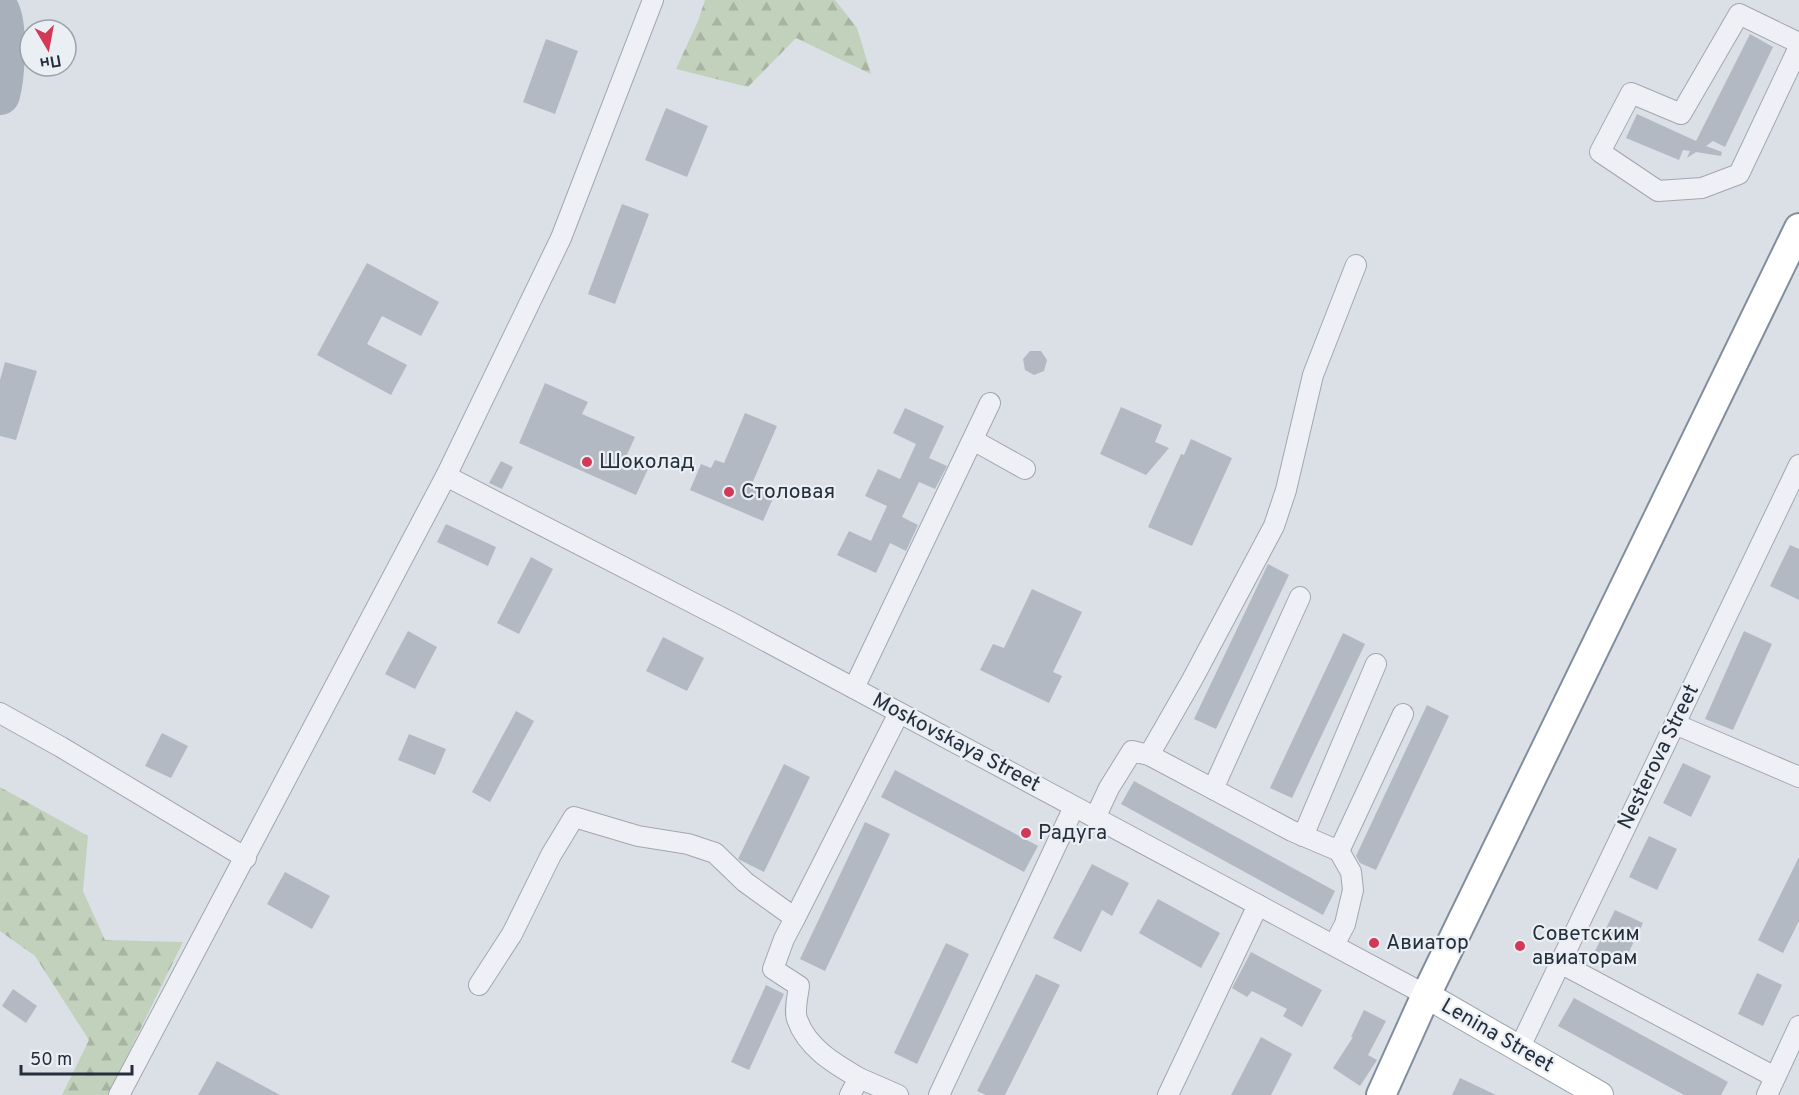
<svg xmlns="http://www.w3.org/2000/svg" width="1799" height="1095" font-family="Overpass,sans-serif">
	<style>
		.forest { fill: url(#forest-firs) }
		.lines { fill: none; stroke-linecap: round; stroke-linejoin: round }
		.taxiway { stroke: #a8b0bb; stroke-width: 40 }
		.building { fill: #b2b9c3 }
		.minor-casing { stroke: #a1a7b0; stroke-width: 22 }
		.major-casing { stroke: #9aa5b2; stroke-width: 28 }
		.highway-casing { stroke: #828e9d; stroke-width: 32 }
		.minor { stroke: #eef0f5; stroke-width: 20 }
		.major { stroke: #fff; stroke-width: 26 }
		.highway { stroke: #fff; stroke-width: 28 }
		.poi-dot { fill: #d33857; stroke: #eaeff4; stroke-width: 2 }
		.labels { text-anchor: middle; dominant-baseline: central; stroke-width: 4.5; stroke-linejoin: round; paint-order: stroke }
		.poi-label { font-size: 21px; fill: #252e3d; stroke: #eaeff4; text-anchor: start }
		.street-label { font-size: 21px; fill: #252e3d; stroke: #eaeff4 }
	</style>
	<defs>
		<pattern id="forest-firs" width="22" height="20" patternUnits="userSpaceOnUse" patternTransform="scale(1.5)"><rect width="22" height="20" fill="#c2d1bc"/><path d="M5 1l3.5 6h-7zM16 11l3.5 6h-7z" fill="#a7b4a2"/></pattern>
	</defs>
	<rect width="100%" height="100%" fill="#dbe0e6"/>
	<g class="forest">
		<polygon points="705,0 835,0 857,28 871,74 796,38 748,87 676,69 698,21"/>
		<polygon points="0,787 88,836 83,891 105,940 183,942 108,1095 62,1095 89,1040 35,956 0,931"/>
	</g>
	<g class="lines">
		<path class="taxiway" d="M0,11C8,28 5,77 0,95"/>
	</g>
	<g class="building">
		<polygon points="1750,34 1773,47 1725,147 1713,141 1706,146 1722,152 1721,156 1696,152 1687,158 1690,151 1683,150 1679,160 1626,138 1637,114 1696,141"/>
		<polygon points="546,39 578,51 555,114 523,102"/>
		<polygon points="666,108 708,126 687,177 645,160"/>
		<polygon points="622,204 649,214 615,304 588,294"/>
		<polygon points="367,263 439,302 421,336 382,316 367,344 407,365 391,395 317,355"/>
		<polygon points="1030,351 1041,351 1047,360 1044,371 1034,375 1025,370 1023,359"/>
		<polygon points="5,362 37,371 16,440 0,436 0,380"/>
		<polygon points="545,383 588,402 582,414 635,437 625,459 648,469 636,495 519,443"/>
		<polygon points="1121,407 1162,425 1155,442 1169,448 1146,475 1100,454"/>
		<polygon points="905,408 944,426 929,458 947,466 935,489 919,482 902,517 918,525 906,551 890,543 876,573 837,555 849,531 871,541 887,506 865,496 878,469 900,479 916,444 893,433"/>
		<polygon points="745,413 777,426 751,486 774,496 763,521 690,490 701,464 711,468 715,460 724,463"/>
		<polygon points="1191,439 1232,458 1192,546 1148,527 1181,454 1184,455"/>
		<polygon points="501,461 513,467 502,489 489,483"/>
		<polygon points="446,524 496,547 488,566 437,542"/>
		<polygon points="1790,545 1799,549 1799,600 1770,586"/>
		<polygon points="531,557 553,569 519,634 497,623"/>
		<polygon points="1268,564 1289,575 1216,729 1194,719"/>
		<polygon points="1032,589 1082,612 1053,672 1062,676 1049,703 980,670 993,644 1004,648"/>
		<polygon points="408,631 437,647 415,689 385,674"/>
		<polygon points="1744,631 1772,644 1733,730 1705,719"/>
		<polygon points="1343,633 1365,644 1292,798 1270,788"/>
		<polygon points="663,637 704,658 687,691 646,671"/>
		<polygon points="1427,705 1449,716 1376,870 1360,863 1356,856"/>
		<polygon points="516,711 534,721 490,802 472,792"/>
		<polygon points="162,733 188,746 171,778 145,766"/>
		<polygon points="409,734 446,749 435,775 398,760"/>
		<polygon points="1683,763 1711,776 1691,817 1663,803"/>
		<polygon points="784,764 810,777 764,872 738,859"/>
		<polygon points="895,770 1038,846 1024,872 881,797"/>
		<polygon points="1134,781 1335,891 1323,915 1121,804"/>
		<polygon points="865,822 890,834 825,971 800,959"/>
		<polygon points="1649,836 1677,849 1657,890 1629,877"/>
		<polygon points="1799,857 1799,921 1783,953 1758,940"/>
		<polygon points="1092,864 1129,883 1112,916 1102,910 1081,952 1053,938"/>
		<polygon points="285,872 330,896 312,929 267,904"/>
		<polygon points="1158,899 1220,933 1201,968 1139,933"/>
		<polygon points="1615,910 1643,923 1623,964 1595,951"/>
		<polygon points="946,943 969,954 917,1064 894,1053"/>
		<polygon points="1251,952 1322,990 1302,1027 1283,1016 1287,1009 1252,991 1247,997 1232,988"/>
		<polygon points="1757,973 1782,985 1763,1026 1738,1014"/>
		<polygon points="1036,974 1060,985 1005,1095 986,1095 977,1091"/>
		<polygon points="766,985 784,994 749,1070 731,1062"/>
		<polygon points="13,989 37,1006 26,1023 2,1006"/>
		<polygon points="1574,998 1728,1082 1721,1095 1684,1095 1558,1026"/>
		<polygon points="1364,1010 1386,1021 1368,1055 1377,1060 1360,1086 1333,1068 1353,1037 1351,1037"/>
		<polygon points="1261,1037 1292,1054 1271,1095 1231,1095"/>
		<polygon points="217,1061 280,1095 198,1095"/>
		<polygon points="1460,1078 1496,1095 1452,1095"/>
	</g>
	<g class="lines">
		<g class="minor-casing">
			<g id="minor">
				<polyline points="1799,43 1739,14 1681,114 1631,93 1600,152 1658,191 1702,188 1739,174 1799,47"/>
				<polyline points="973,440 1025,469"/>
				<polyline points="446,476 734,624 1426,995"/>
				<polyline points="854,688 990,403"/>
				<polyline points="0,713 61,747 246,858"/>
				<polyline points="1675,724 1799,777"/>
				<polyline points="1149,755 1192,680 1274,526 1286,490 1313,375 1356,265"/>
				<polyline points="1213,789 1300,597"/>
				<polyline points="1095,818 1109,788 1132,751 1149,755 1292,831 1339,851 1351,872 1353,890 1345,924 1334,945"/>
				<polyline points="1303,836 1376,664"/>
				<polyline points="1339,851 1403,714"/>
				<polyline points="795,918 899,713"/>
				<polyline points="1560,963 1775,1077"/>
				<path d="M479,985L512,934L551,855L574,817L638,836L688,844L715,853L745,882L795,918L784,939L773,969L799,986C798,995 794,1010 797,1019C807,1048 835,1064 859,1078L850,1095"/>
				<polyline points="1519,1049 1799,465"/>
				<polyline points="859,1078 898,1095"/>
				<polyline points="119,1095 446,476 561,238 653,0"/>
				<polyline points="939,1095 1074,807"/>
				<polyline points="1168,1095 1258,905"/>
				<polyline points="1767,1095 1799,1026"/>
			</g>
		</g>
		<g class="major-casing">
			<polyline id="major" points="1426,995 1600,1095"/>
		</g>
		<g class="highway-casing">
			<polyline id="highway" points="1381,1095 1426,995 1799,228"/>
		</g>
		<use href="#minor" class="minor"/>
		<use href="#major" class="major"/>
		<use href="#highway" class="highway"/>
	</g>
	<g class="poi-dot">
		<circle cx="587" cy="462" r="6"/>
		<circle cx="729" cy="492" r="6"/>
		<circle cx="1026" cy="833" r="6"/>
		<circle cx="1374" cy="943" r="6"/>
		<circle cx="1520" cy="946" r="6"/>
	</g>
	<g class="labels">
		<g class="poi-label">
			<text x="599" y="462">Шоколад</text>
			<text x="741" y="492">Столовая</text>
			<text x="1038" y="833">Радуга</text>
			<text x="1532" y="934">Советским<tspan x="1532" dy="24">авиаторам</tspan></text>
			<text x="1386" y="943">Авиатор</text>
		</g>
		<g class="street-label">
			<text transform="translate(956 743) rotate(28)">Moskovskaya Street</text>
			<text transform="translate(1659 757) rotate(-64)">Nesterova Street</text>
			<text transform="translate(1497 1036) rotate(30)">Lenina Street</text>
		</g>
	</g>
	<g transform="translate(48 48) rotate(170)"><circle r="28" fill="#eaeff4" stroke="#9ba2ab" stroke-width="1.5"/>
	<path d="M0-4.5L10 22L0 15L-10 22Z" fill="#d33857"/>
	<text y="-9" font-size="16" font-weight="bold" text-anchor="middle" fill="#252e3d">Пн</text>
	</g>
	<path d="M21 1065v9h111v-9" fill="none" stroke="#252e3d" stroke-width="3"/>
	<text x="30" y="1065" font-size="18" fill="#252e3d" stroke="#eaeff4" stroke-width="4.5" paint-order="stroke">50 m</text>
</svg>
